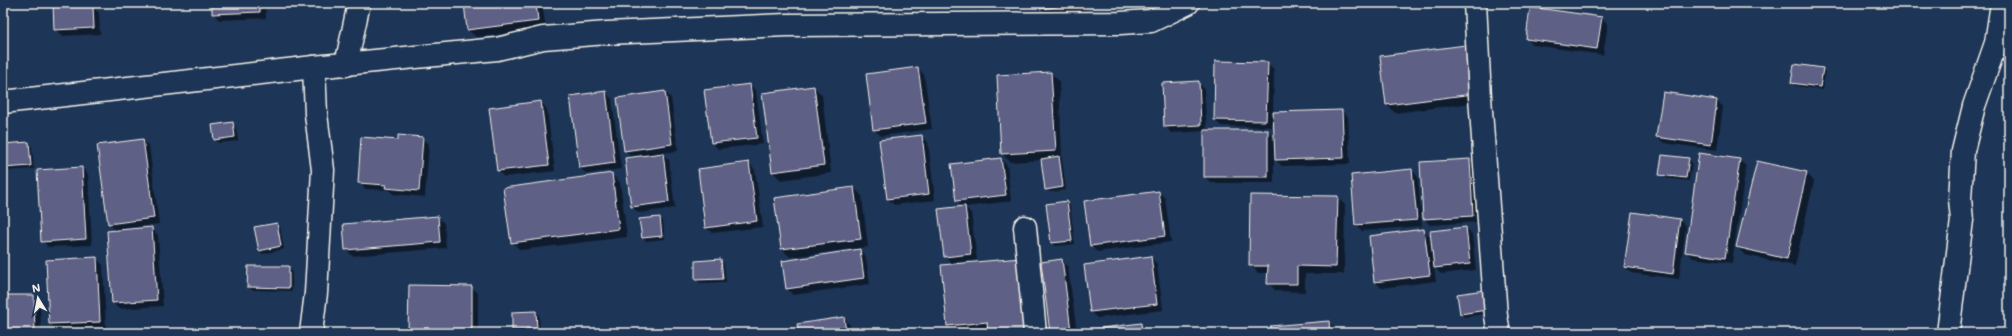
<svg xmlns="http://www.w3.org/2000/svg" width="2012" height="336" font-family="Mali,sans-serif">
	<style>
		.shadow { fill: #0007 }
		.building { fill: #5f6186; stroke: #f4f1e8 }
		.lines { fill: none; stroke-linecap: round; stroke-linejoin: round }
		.street-casing { stroke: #f4f1e8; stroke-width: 25 }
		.street { stroke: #1d3557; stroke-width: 22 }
	</style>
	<rect width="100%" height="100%" fill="#1d3557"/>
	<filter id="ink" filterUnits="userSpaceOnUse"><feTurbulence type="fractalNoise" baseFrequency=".025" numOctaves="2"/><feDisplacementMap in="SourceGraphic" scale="8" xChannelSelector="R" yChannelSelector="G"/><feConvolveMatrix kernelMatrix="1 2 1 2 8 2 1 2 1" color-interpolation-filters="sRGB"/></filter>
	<g filter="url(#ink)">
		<g class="shadow">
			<polygon points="54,3 85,3 86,7 92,7 99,13 100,34 62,36 55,29"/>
			<polygon points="213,3 265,3 266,18 219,20 213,13"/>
			<polygon points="282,3 334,3 333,8 284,6"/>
			<polygon points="465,3 542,3 546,29 476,37 468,30"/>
			<polygon points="970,3 1008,3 1008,7 974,9"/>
			<polygon points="1041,3 1085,3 1086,10 1048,14 1041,8"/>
			<polygon points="1601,18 1608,24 1603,55 1533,45 1527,39"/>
			<polygon points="1466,46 1474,54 1480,102 1395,113 1387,105 1381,57"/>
			<polygon points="1268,63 1274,70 1273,113 1342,111 1348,117 1350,164 1282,166 1274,159 1274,183 1211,183 1205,177 1205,131 1171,133 1165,126 1198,82 1204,89 1207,131 1268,131 1275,138 1274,114 1273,114 1272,127 1221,126 1215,120"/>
			<polygon points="918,68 924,75 932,129 881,136 874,129"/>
			<polygon points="1822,69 1825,73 1823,90 1796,86 1793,83"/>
			<polygon points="1051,73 1059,81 1062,159 1066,190 1050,192 1046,189 1043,160 1010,162 1002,154 998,76"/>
			<polygon points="750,85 756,91 763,144 718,149 712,143"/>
			<polygon points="814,87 822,95 831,173 781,180 773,172 763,94"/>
			<polygon points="605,92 612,99 621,169 587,174 580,168"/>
			<polygon points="665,92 671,98 678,151 661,153 669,160 675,208 639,213 632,207 626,159 632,158 625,150"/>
			<polygon points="1663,93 1717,101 1723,107 1717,150 1664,143 1657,137"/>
			<polygon points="540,102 547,109 555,171 504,177 498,171"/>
			<polygon points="232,123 236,127 238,141 219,143 215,140 213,126"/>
			<polygon points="922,136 928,142 935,200 894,205 888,199"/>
			<polygon points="423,138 429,144 425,197 393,194 389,190 365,189 359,182 399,141"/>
			<polygon points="142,140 149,146 159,224 121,229 121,231 152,229 158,235 163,306 119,309 113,303 116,231 109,224"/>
			<polygon points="29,143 32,147 34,169 3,171 3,145"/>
			<polygon points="1000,159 1007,165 1011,201 965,207 971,213 977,260 951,263 945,256 963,207 957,201"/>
			<polygon points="1689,159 1692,163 1689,181 1664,178 1660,174"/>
			<polygon points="1470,160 1476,166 1479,222 1430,225 1424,219"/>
			<polygon points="1739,160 1746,166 1732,263 1693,258 1686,252"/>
			<polygon points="749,163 755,170 763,227 712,233 706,227"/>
			<polygon points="82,168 88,174 92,245 48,247 42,241"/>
			<polygon points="1412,170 1418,177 1422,226 1362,231 1356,224"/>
			<polygon points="1806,173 1814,181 1795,266 1745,255 1737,247"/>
			<polygon points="612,175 620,182 627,237 520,250 512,242"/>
			<polygon points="854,188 862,196 868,247 790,257 782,249 775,198"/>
			<polygon points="1159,192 1165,198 1171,242 1097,252 1091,246"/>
			<polygon points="1337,197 1345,205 1344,274 1305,274 1305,292 1276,291 1268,283 1269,273 1258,273 1250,265"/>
			<polygon points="1066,202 1070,206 1075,244 1056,246 1052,243"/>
			<polygon points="1633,213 1680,220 1686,226 1679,279 1631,273 1625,267"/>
			<polygon points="437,217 444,223 446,248 352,256 346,249"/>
			<polygon points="660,218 663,221 665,239 646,241 643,238"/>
			<polygon points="276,224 280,227 284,249 263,254 260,250"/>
			<polygon points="1466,228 1472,234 1476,270 1441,274 1434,267 1436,281 1381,288 1375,281 1424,231 1432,238"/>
			<polygon points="860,250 866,257 870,284 793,295 787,289 783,261"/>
			<polygon points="1151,257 1157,264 1163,310 1097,318 1091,312 1085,266"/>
			<polygon points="96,258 103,265 106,328 56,330 50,324"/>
			<polygon points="721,260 724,264 726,282 700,283 696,279"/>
			<polygon points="1062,260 1068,267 1077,333 1051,333 1042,263"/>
			<polygon points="942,266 1034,333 989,333 989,331 955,333 948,326"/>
			<polygon points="249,267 289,267 292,271 292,291 252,290 248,287"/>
			<polygon points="471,287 478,293 478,333 409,333"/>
			<polygon points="1458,295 1490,313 1464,317 1461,313"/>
			<polygon points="3,296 34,296 40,302 41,333 3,333"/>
			<polygon points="536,312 539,315 540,332 517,333 513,330"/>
			<polygon points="844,319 850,325 851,333 800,333"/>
			<polygon points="1329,322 1335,329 1335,333 1272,333"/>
			<polygon points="1140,324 1147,333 1080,333"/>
		</g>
		<g class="building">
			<polygon points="53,3 80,3 80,6 93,6 94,28 54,30"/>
			<polygon points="212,3 260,3 260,12 212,14"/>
			<polygon points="464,3 536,3 538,21 467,30"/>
			<polygon points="969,3 1005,3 1005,4 969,6"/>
			<polygon points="1040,3 1080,3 1080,4 1040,9"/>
			<polygon points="1530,7 1602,17 1597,49 1526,39"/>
			<polygon points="1466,45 1473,94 1386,105 1380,56"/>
			<polygon points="1215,61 1268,62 1266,121 1214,120"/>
			<polygon points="1794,64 1823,68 1820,87 1791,83"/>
			<polygon points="918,67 926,123 873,130 866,74"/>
			<polygon points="1051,72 1056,151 1001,154 997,75"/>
			<polygon points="1199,81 1201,125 1164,127 1162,83"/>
			<polygon points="750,84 757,138 711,143 704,90"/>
			<polygon points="814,86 824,165 772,172 762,93"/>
			<polygon points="606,91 615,163 579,168 570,96"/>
			<polygon points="665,91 672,144 624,151 617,98"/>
			<polygon points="1663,92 1717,100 1711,145 1656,137"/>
			<polygon points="541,101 549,165 497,171 489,108"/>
			<polygon points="1342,110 1344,158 1275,160 1273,112"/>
			<polygon points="233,122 235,137 214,140 212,125"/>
			<rect x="1204" y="130" width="64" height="47"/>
			<polygon points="398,135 423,137 419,191 385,188 386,185 358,183 361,137 398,140"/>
			<polygon points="922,135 929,194 887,199 879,140"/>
			<polygon points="143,139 154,218 108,224 97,145"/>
			<polygon points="29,142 31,166 3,168 3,144"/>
			<polygon points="663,153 669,202 631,207 625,158"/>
			<polygon points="1699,153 1740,159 1725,258 1685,252"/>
			<polygon points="1662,155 1689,158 1686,178 1659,175"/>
			<polygon points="1059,156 1063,187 1045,190 1041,159"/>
			<polygon points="1001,158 1006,195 956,201 951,164"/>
			<polygon points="1470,159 1473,216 1423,219 1420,162"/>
			<polygon points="1757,161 1807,172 1787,259 1736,247"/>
			<polygon points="749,162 757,221 705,228 698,169"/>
			<polygon points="82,167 86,239 41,242 37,170"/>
			<polygon points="1412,169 1417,220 1355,225 1351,175"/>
			<polygon points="612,173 619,229 511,243 503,188"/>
			<polygon points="854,187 861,239 781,249 774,198"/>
			<polygon points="1159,191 1165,236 1090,246 1084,201"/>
			<polygon points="1250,195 1338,196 1336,267 1297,266 1297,284 1267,284 1268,266 1249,266"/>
			<polygon points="1067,201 1072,241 1051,243 1046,204"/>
			<polygon points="965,206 971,254 944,257 938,209"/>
			<polygon points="1632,212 1680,219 1673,274 1624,267"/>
			<polygon points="438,216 440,242 345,250 343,224"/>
			<polygon points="660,217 662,236 642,238 639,219"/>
			<polygon points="277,223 281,246 259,251 254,227"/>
			<polygon points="152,227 157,300 112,303 107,231"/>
			<polygon points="1466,227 1470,264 1434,268 1430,231"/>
			<polygon points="1424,229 1430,275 1374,282 1369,236"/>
			<polygon points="860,249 864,278 786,289 782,261"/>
			<polygon points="1151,256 1157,304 1090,312 1084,265"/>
			<polygon points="97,257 100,322 49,324 46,260"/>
			<polygon points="1021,258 1028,333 988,333 987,322 947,326 941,265"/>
			<polygon points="721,259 723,279 695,280 695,261"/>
			<polygon points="1062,259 1071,331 1050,333 1041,262"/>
			<polygon points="248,266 289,266 289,288 247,287"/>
			<polygon points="409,285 472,286 472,333 408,333"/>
			<polygon points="1485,290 1487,310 1460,314 1457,294"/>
			<polygon points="3,295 34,295 35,333 3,333"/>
			<polygon points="536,311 537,329 512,330 512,312"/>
			<polygon points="844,317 846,333 799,333 797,324"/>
			<polygon points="1329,321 1330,333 1271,333 1270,326"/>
			<polygon points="1141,323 1142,333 1079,333 1078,331"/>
		</g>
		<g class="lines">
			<g class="street-casing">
				<g id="street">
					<polyline points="1475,3 1480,97 1496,316 1499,333"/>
					<polyline points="346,65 359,3"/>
					<polyline points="3,102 314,67 497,49 543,38 607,33 787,25 1120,23 1151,21 1188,3"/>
					<polyline points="1025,227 1035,333"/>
					<polyline points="311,333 316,293 323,170 316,114 314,67"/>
					<polyline points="1948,333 1962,220 1960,199 1963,151 1974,106 1996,43 2002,3"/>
				</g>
			</g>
			<use href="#street" class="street"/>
		</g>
	</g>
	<rect width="2012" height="336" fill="none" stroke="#1d3557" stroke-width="16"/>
	<rect x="8" y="8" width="1996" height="320" fill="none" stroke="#f4f1e8" stroke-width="1.5" filter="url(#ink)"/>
	<g transform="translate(38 298) rotate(350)" stroke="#1d3557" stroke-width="3" paint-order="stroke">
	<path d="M0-3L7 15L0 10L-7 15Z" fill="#f4f1e8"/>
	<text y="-6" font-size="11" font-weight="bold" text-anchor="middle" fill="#f4f1e8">N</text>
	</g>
</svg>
